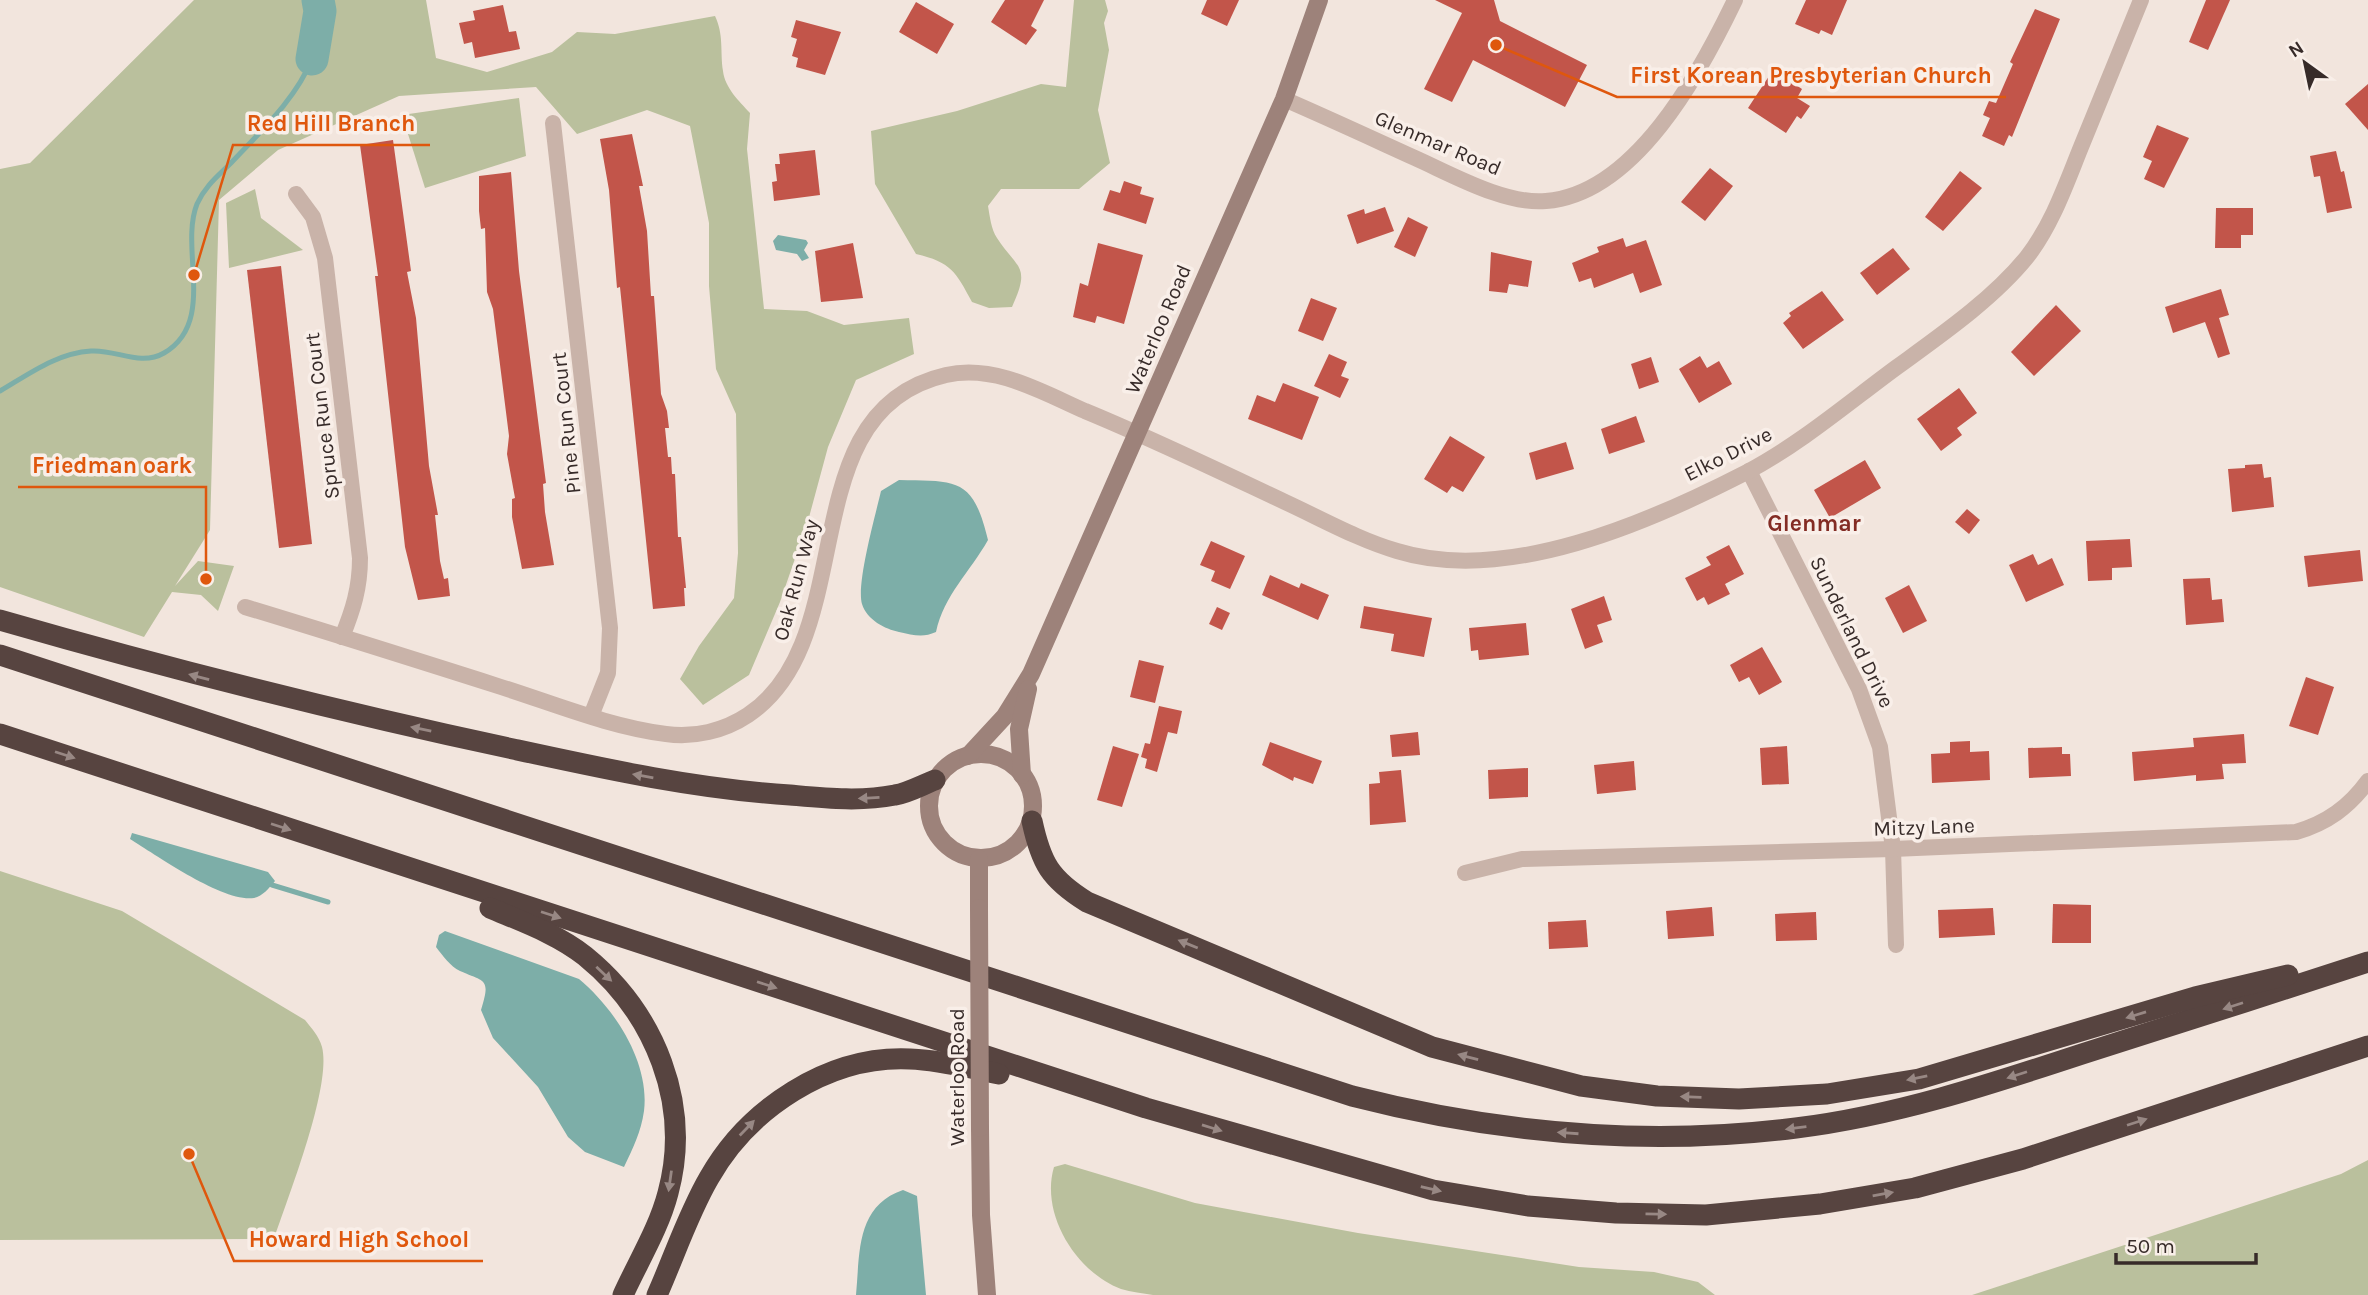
<svg xmlns="http://www.w3.org/2000/svg" width="2368" height="1295" font-family="Karla,sans-serif">
	<style>
		.green { fill: #bac09d }
		.water { fill: #7daea8 }
		.lines { fill: none; stroke-linecap: round; stroke-linejoin: round }
		.stream { stroke: #7daea8; stroke-width: 5 }
		.river { stroke: #7daea8; stroke-width: 33 }
		.building { fill: #c2554a }
		.minor { stroke: #c9b3a9; stroke-width: 16 }
		.secondary { stroke: #9d827a; stroke-width: 18 }
		.motorway { stroke: #574440; stroke-width: 21 }
		.secondary-bridge { stroke: #9d827a; stroke-width: 18 }
		.oneway { fill: #988884 }
		.labels { text-anchor: middle; dominant-baseline: central; stroke-width: 7; stroke-linejoin: round; paint-order: stroke }
		.street-label { font-size: 21px; fill: #372b29; stroke: #f9efe9 }
		.neighbourhood-label { font-size: 23px; font-weight: bold; fill: #832c24; stroke: #f9efe9 }
		.leader { fill: none; stroke: #df570d; stroke-width: 2.5 }
		.callout-dot { fill: #df570d; stroke: #f9efe9; stroke-width: 2.5 }
		.callout-label { font-size: 23px; text-anchor: middle; font-weight: bold; fill: #df570d; stroke: #f9efe9; stroke-width: 7; stroke-linejoin: round; paint-order: stroke }
	</style>
	<rect width="100%" height="100%" fill="#f2e5dd"/>
	<g class="green">
		<path d="M194,0H426L436,58L487,72L552,52L577,32L615,34L715,16C724,35 720,51 723,71C725,88 739,101 750,113L747,149L764,309L807,311L844,325L909,318L914,354L856,380L828,447L808,521L780,602L749,675L703,705L680,679L699,646L734,598L738,553L736,414L716,369L709,286V223L690,126L647,110L577,134L536,87L399,96L278,150L219,200L210,530L175,586L198,561L234,566L218,611L201,595L172,592L144,637L0,587V169L30,163Z"/>
		<path d="M1074,0H1105L1108,11L1104,23L1109,50L1098,110L1110,163L1079,189H1001L988,206C990,217 991,229 997,238C1018,270 1031,265 1012,307L989,308L972,302C956,272 951,262 916,254L875,184L871,131L957,111L1041,84L1066,87Z"/>
		<polygon points="519,98 526,156 425,188 402,115"/>
		<polygon points="255,189 261,218 303,250 229,268 226,203"/>
		<path d="M0,871L122,911L305,1020C312,1029 319,1036 322,1047C332,1086 288,1197 274,1239L0,1240Z"/>
		<polygon points="2368,1160 2368,1295 1972,1295 2341,1174"/>
		<path d="M1065,1164L1195,1203L1358,1233L1579,1267L1654,1272L1698,1282L1715,1295H1153C1143,1293 1131,1292 1121,1289C1076,1272 1040,1214 1054,1167Z"/>
	</g>
	<g class="water">
		<polygon points="778,235 806,240 808,243 804,250 809,258 802,261 797,254 776,250 773,241"/>
		<path d="M899,480C958,481 973,478 988,540C970,572 944,595 936,632C923,638 913,635 899,632C885,629 867,620 862,604C856,584 876,513 881,491Z"/>
		<path d="M132,833L268,872L275,881C269,888 263,896 254,898C224,903 156,855 130,839Z"/>
		<path d="M445,931L579,979C614,1008 650,1062 644,1111C641,1132 633,1148 624,1167L585,1152L568,1137L538,1087L493,1038L481,1010C491,978 485,982 460,971C450,966 443,956 436,947L439,935Z"/>
		<path d="M903,1190L917,1196L926,1295H856C860,1252 856,1206 903,1190Z"/>
	</g>
	<g class="lines">
		<g class="stream">
			<path d="M0,391C29,374 57,353 91,351C116,349 140,367 164,353C217,322 179,249 197,204C205,186 218,176 231,163C260,132 296,99 312,59"/>
			<polyline points="272,885 328,902"/>
		</g>
		<polyline class="river" points="312,59 320,11 318,0"/>
	</g>
	<g class="building">
		<polygon points="1005,0 1044,0 1031,26 1037,30 1026,45 991,22"/>
		<polygon points="1207,0 1239,0 1227,26 1201,14"/>
		<polygon points="1435,0 1494,0 1500,21 1587,65 1565,107 1473,60 1452,102 1424,89 1462,13"/>
		<polygon points="1806,0 1847,0 1832,35 1821,30 1819,34 1795,24"/>
		<polygon points="2206,0 2230,0 2208,50 2189,42"/>
		<polygon points="916,2 954,24 937,54 899,32"/>
		<polygon points="503,5 509,32 516,31 520,49 475,58 472,42 464,44 459,23 475,20 473,11"/>
		<polygon points="2035,9 2060,19 2012,137 2009,135 2004,146 1982,136 1990,118 1983,115 1989,101 1996,103 2013,64 2010,62"/>
		<polygon points="796,20 841,32 825,75 796,67 798,58 792,56 797,39 791,37"/>
		<polygon points="1773,70 1802,89 1797,98 1810,106 1801,119 1797,116 1786,133 1748,108"/>
		<polygon points="2368,84 2368,130 2345,104"/>
		<polygon points="2157,125 2189,138 2164,188 2144,179 2152,161 2143,157"/>
		<polygon points="632,134 643,186 639,186 647,231 651,296 654,296 661,394 667,411 669,428 665,428 668,457 671,457 672,474 675,474 678,537 681,537 686,588 684,588 685,606 653,609 620,287 617,288 609,190 600,139"/>
		<polygon points="393,140 411,271 407,272 416,318 429,466 438,515 435,515 440,561 444,579 448,578 450,596 418,600 405,547 375,276 378,276 360,145"/>
		<polygon points="815,150 820,195 774,201 772,182 777,181 775,164 780,164 779,154"/>
		<polygon points="2336,151 2341,172 2344,171 2352,208 2327,213 2320,176 2314,177 2310,156"/>
		<polygon points="1710,168 1733,186 1705,221 1681,202"/>
		<polygon points="1960,171 1982,188 1943,231 1925,217"/>
		<polygon points="511,172 519,271 546,483 543,484 545,512 554,565 522,569 512,517 512,499 515,498 507,454 509,436 493,309 487,292 485,228 481,229 479,211 479,176"/>
		<polygon points="1124,181 1142,187 1140,194 1154,198 1146,224 1103,210 1110,190 1120,193"/>
		<polygon points="1385,207 1394,231 1357,244 1347,215 1364,209 1365,214"/>
		<polygon points="2216,208 2253,208 2253,235 2241,235 2241,248 2215,248"/>
		<polygon points="1408,217 1428,227 1415,257 1394,247"/>
		<polygon points="1623,238 1626,247 1646,240 1662,285 1640,293 1633,273 1594,288 1591,278 1579,282 1572,263 1599,252 1597,247"/>
		<polygon points="853,243 863,298 821,302 815,251"/>
		<polygon points="1098,243 1143,255 1124,324 1097,316 1095,323 1073,317 1080,283 1088,286"/>
		<polygon points="1893,248 1910,269 1877,295 1860,273"/>
		<polygon points="1491,252 1532,261 1528,287 1509,284 1507,293 1489,291"/>
		<polygon points="281,266 312,544 279,548 247,270"/>
		<polygon points="2221,289 2229,315 2219,318 2230,354 2218,358 2205,322 2173,333 2165,307"/>
		<polygon points="1822,291 1844,320 1803,349 1783,323 1791,316 1789,313"/>
		<polygon points="1311,298 1337,308 1323,341 1298,331"/>
		<polygon points="2056,305 2081,331 2034,376 2011,352"/>
		<polygon points="1329,354 1347,362 1341,376 1349,379 1340,398 1314,386"/>
		<polygon points="1700,356 1707,368 1719,361 1732,384 1699,403 1679,369"/>
		<polygon points="1651,357 1659,382 1639,389 1631,364"/>
		<polygon points="1283,383 1319,397 1302,440 1248,419 1257,395 1275,402"/>
		<polygon points="1959,388 1977,413 1957,428 1962,435 1941,451 1917,419"/>
		<polygon points="1636,416 1645,442 1609,454 1601,429"/>
		<polygon points="1450,436 1485,457 1463,492 1452,486 1447,493 1424,479"/>
		<polygon points="1566,442 1574,469 1536,480 1529,453"/>
		<polygon points="1865,460 1881,488 1830,518 1814,490"/>
		<polygon points="2262,464 2264,478 2271,477 2274,507 2232,512 2228,469 2245,468 2245,465"/>
		<polygon points="1967,509 1980,520 1969,534 1955,522"/>
		<polygon points="2130,539 2132,567 2112,568 2112,580 2088,581 2086,541"/>
		<polygon points="1211,541 1245,556 1230,589 1211,581 1215,571 1200,565"/>
		<polygon points="1729,545 1744,574 1725,584 1730,594 1708,605 1704,597 1697,601 1685,578 1711,565 1706,557"/>
		<polygon points="2360,550 2363,581 2308,587 2304,556"/>
		<polygon points="2033,554 2038,565 2052,558 2064,585 2026,602 2009,565"/>
		<polygon points="1270,575 1299,588 1301,583 1329,595 1318,620 1262,595"/>
		<polygon points="2210,578 2212,600 2222,599 2224,622 2186,625 2183,579"/>
		<polygon points="1909,585 1927,621 1903,633 1885,598"/>
		<polygon points="1604,596 1612,620 1597,625 1603,642 1585,649 1571,609"/>
		<polygon points="1364,606 1432,618 1424,657 1391,651 1394,634 1360,628"/>
		<polygon points="1217,607 1230,613 1222,630 1209,624"/>
		<polygon points="1526,623 1529,655 1479,660 1478,650 1471,651 1469,628"/>
		<polygon points="1762,647 1782,682 1759,695 1749,677 1739,682 1730,665"/>
		<polygon points="1139,660 1164,666 1155,703 1130,697"/>
		<polygon points="2306,677 2334,687 2318,735 2289,726"/>
		<polygon points="1159,706 1182,711 1177,734 1168,732 1157,772 1145,768 1147,759 1141,757 1145,743 1150,744"/>
		<polygon points="1418,732 1420,755 1392,757 1390,735"/>
		<polygon points="2244,734 2246,763 2222,764 2224,779 2196,781 2196,775 2134,781 2132,752 2194,747 2193,738"/>
		<polygon points="1970,741 1970,752 1989,751 1990,780 1932,783 1931,754 1950,753 1950,742"/>
		<polygon points="1270,742 1322,761 1313,784 1294,777 1293,781 1262,765"/>
		<polygon points="1113,746 1139,754 1122,807 1097,800"/>
		<polygon points="1787,746 1789,784 1762,785 1760,748"/>
		<polygon points="2062,747 2062,754 2070,754 2071,776 2029,778 2028,748"/>
		<polygon points="1634,761 1636,790 1597,794 1594,765"/>
		<polygon points="1528,768 1528,797 1489,799 1488,770"/>
		<polygon points="1401,770 1406,822 1370,825 1369,784 1380,783 1379,772"/>
		<polygon points="2053,904 2091,905 2091,943 2052,943"/>
		<polygon points="1712,907 1714,936 1668,939 1666,911"/>
		<polygon points="1993,908 1995,935 1939,938 1938,910"/>
		<polygon points="1816,912 1817,940 1776,941 1775,914"/>
		<polygon points="1586,920 1588,947 1549,949 1548,922"/>
	</g>
	<g class="lines">
		<g class="minor">
			<path d="M1284,99C1328,118 1371,138 1415,158C1451,174 1505,205 1546,201C1635,194 1700,73 1735,0"/>
			<polyline points="553,123 610,628 608,673 591,716"/>
			<path d="M296,194L313,217L325,258L360,558C360,588 353,610 342,637"/>
			<polyline points="1749,471 1859,689 1880,747 1893,849 1896,945"/>
			<path d="M245,607C331,633 416,660 501,687C555,704 610,727 666,734C694,738 724,731 748,715C864,638 788,411 946,375C995,364 1042,392 1085,411C1153,439 1219,471 1285,502C1322,519 1359,540 1397,551C1507,585 1650,522 1747,472C1800,444 1848,403 1897,367C1941,335 1993,299 2027,257C2052,225 2066,184 2081,147C2101,98 2121,49 2141,0"/>
			<path d="M1465,873L1522,859L1893,849L2296,832C2327,823 2349,807 2368,781"/>
		</g>
		<g class="secondary">
			<circle cx="981" cy="806" r="52"/>
			<polyline points="968,756 1005,716 1031,674 1284,99 1319,0"/>
			<polyline points="1022,775 1019,729 1028,689"/>
			<polyline points="979,859 979,908"/>
			<polyline points="980,1128 981,1215 987,1295"/>
		</g>
		<g class="motorway">
			<path d="M0,620C170,669 340,712 513,749C605,769 696,789 790,795C824,798 860,802 895,795C908,793 922,785 935,780"/>
			<path d="M0,655L1352,1096C1496,1133 1647,1147 1796,1128C1894,1116 1988,1085 2082,1054C2177,1024 2273,993 2368,962"/>
			<polyline points="0,734 1146,1108 1433,1190 1528,1206 1616,1213 1706,1215 1820,1204 1915,1188 2023,1159 2368,1046"/>
			<path d="M1032,821C1041,863 1050,879 1087,902L1432,1047L1581,1086L1657,1096L1739,1099L1827,1094L1919,1079L2195,997L2288,975"/>
			<path d="M490,908C523,922 557,934 585,956C655,1013 692,1104 668,1193C659,1228 638,1262 623,1295"/>
			<path d="M657,1295C674,1257 688,1214 709,1178C748,1109 828,1055 910,1059C940,1060 969,1068 999,1074"/>
		</g>
		<polyline class="secondary-bridge" points="979,908 980,1128"/>
	</g>
	<defs><path id="oneway-solid" d="M-6-.8H1V-3.2L6.5 0L1 3.2V.8H-6Z" transform="scale(1.75)"/></defs>
	<g class="oneway">
		<use href="#oneway-solid" transform="translate(199 677) rotate(-165)"/>
		<use href="#oneway-solid" transform="translate(421 729) rotate(-168)"/>
		<use href="#oneway-solid" transform="translate(65 755) rotate(18)"/>
		<use href="#oneway-solid" transform="translate(643 776) rotate(-170)"/>
		<use href="#oneway-solid" transform="translate(869 798) rotate(177)"/>
		<use href="#oneway-solid" transform="translate(281 827) rotate(18)"/>
		<use href="#oneway-solid" transform="translate(551 915) rotate(18)"/>
		<use href="#oneway-solid" transform="translate(1188 944) rotate(-158)"/>
		<use href="#oneway-solid" transform="translate(604 974) rotate(43)"/>
		<use href="#oneway-solid" transform="translate(767 985) rotate(18)"/>
		<use href="#oneway-solid" transform="translate(2233 1006) rotate(162)"/>
		<use href="#oneway-solid" transform="translate(2136 1015) rotate(163)"/>
		<use href="#oneway-solid" transform="translate(1468 1057) rotate(-165)"/>
		<use href="#oneway-solid" transform="translate(2017 1075) rotate(162)"/>
		<use href="#oneway-solid" transform="translate(1917 1078) rotate(168)"/>
		<use href="#oneway-solid" transform="translate(1691 1097) rotate(-178)"/>
		<use href="#oneway-solid" transform="translate(2137 1122) rotate(-18)"/>
		<use href="#oneway-solid" transform="translate(747 1128) rotate(-46)"/>
		<use href="#oneway-solid" transform="translate(1212 1128) rotate(17)"/>
		<use href="#oneway-solid" transform="translate(1796 1128) rotate(173)"/>
		<use href="#oneway-solid" transform="translate(1568 1133) rotate(-176)"/>
		<use href="#oneway-solid" transform="translate(670 1181) rotate(98)"/>
		<use href="#oneway-solid" transform="translate(1431 1189) rotate(13)"/>
		<use href="#oneway-solid" transform="translate(1883 1194) rotate(-10)"/>
		<use href="#oneway-solid" transform="translate(1656 1214) rotate(1)"/>
	</g>
	<g class="labels">
		<g class="street-label">
			<text transform="translate(1438 143) rotate(23)">Glenmar Road</text>
			<text transform="translate(1158 329) rotate(-67)">Waterloo Road</text>
			<text transform="translate(322 416) rotate(-97)">Spruce Run Court</text>
			<text transform="translate(566 423) rotate(-96)">Pine Run Court</text>
			<text transform="translate(1728 454) rotate(-27)">Elko Drive</text>
			<text transform="translate(796 580) rotate(-75)">Oak Run Way</text>
			<text transform="translate(1852 632) rotate(64)">Sunderland Drive</text>
			<text transform="translate(1924 827) rotate(-2)">Mitzy Lane</text>
			<text transform="translate(957 1077) rotate(-90)">Waterloo Road</text>
		</g>
		<g class="neighbourhood-label">
			<text x="1814" y="523">Glenmar</text>
		</g>
	</g>
	<path class="leader" d="M1496 45L1617 97H2006M194 275L233 145H430M206 579L206 487H18M189 1154L234 1261H483"/>
	<g class="callout-dot">
		<circle cx="1496" cy="45" r="7"/>
		<circle cx="194" cy="275" r="7"/>
		<circle cx="206" cy="579" r="7"/>
		<circle cx="189" cy="1154" r="7"/>
	</g>
	<g class="callout-label">
		<text x="1811" y="83">First Korean Presbyterian Church</text>
		<text x="331" y="131">Red Hill Branch</text>
		<text x="112" y="473">Friedman oark</text>
		<text x="359" y="1247">Howard High School</text>
	</g>
	<g transform="translate(2305 63) rotate(327)" stroke="#f9efe9" stroke-width="5" paint-order="stroke">
	<path d="M0-5L12 26L0 18L-12 26Z" fill="#372b29"/>
	<text y="-10" font-size="19" font-weight="bold" text-anchor="middle" fill="#372b29">N</text>
	</g>
	<path d="M2116 1253v10h140v-10" fill="none" stroke="#372b29" stroke-width="3.5"/>
	<text x="2126" y="1253" font-size="21" fill="#372b29" stroke="#f9efe9" stroke-width="5" paint-order="stroke">50 m</text>
</svg>
